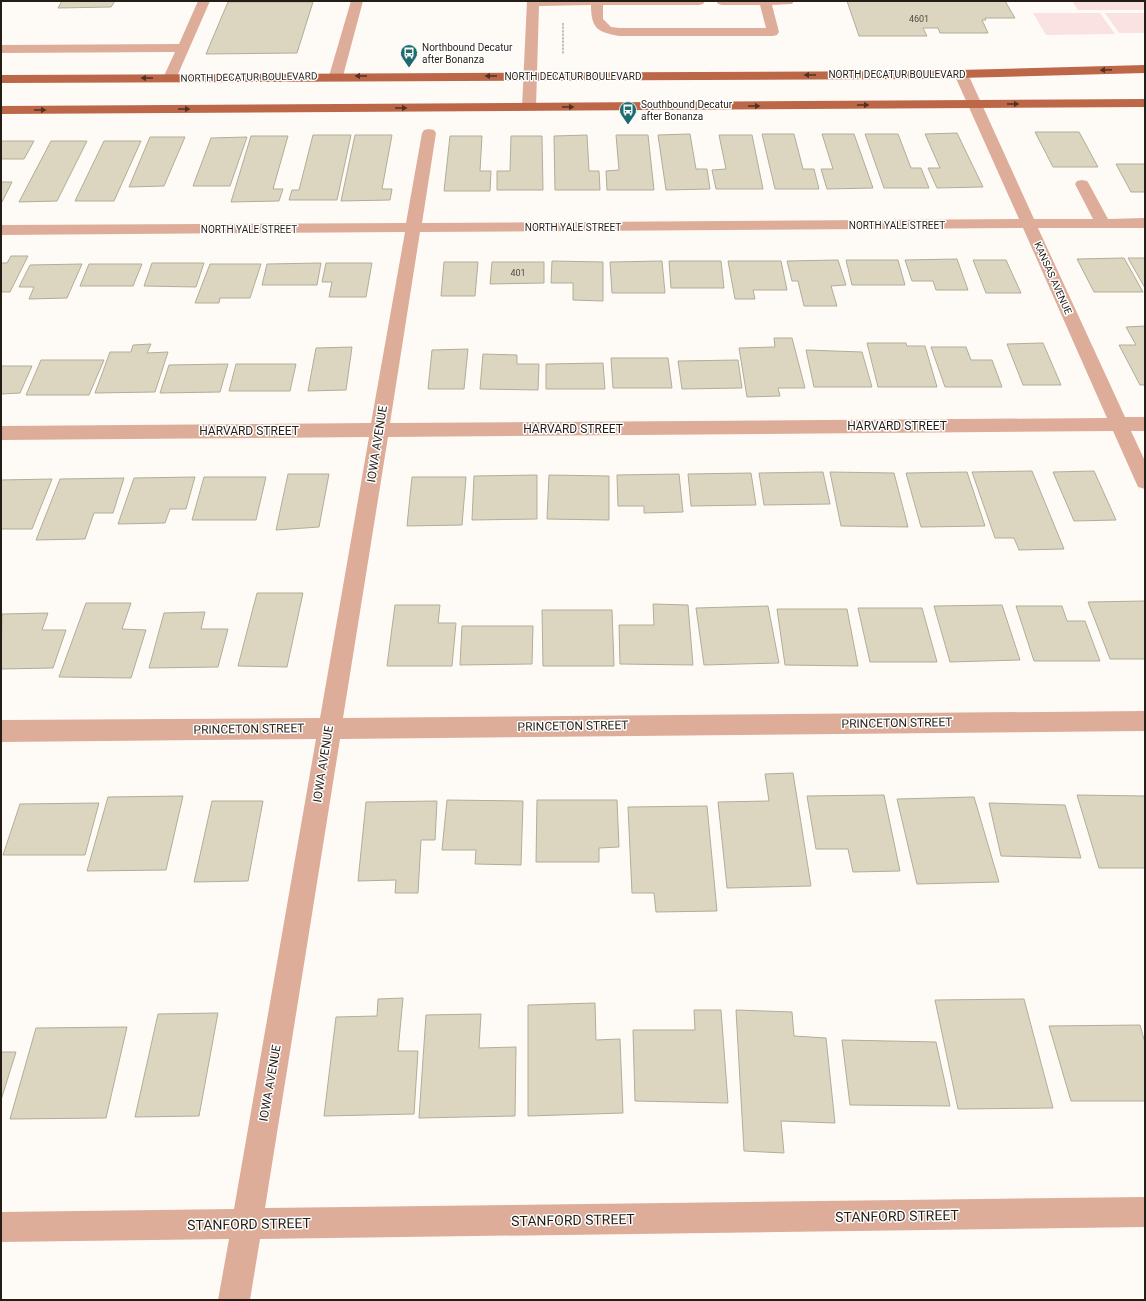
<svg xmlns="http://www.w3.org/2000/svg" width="1146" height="1301" font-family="Roboto,sans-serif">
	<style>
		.green { fill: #fae1e2 }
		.building { fill: #dcd6c0; stroke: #b2ad97 }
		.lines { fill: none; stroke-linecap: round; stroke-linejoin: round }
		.path { stroke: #b3afaa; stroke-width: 1.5; stroke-dasharray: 2.5 1; stroke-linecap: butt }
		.minor { fill: #ddad9a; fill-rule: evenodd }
		.major { fill: #bc6747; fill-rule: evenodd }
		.oneway { fill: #513325 }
		.labels { text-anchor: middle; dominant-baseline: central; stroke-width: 3; stroke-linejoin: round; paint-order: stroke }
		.far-number-label { font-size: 9px; fill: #514b40 }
		.far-poi-label { font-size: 10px; fill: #231d16; stroke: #fff; text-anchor: start }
		.far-street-label { font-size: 10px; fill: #231d16; stroke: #fff }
		.street-label { font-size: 12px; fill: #231d16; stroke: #fff }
		.near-street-label { font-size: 14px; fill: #231d16; stroke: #fff }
	</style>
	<rect width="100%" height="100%" fill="#fefbf7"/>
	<g class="green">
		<polygon points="1072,1 1143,1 1145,4 1145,10 1078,10"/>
		<polygon points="1033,13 1100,13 1115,34 1046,35"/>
		<polygon points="1105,13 1145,13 1145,33 1119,33"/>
	</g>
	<g class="building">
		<polygon points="62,1 115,1 111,7 58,8"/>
		<polygon points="847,1 1005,1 1015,18 985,18 986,20 982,20 988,33 940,33 938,28 923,28 927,36 859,36"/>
		<polygon points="228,2 313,2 297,53 206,54"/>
		<polygon points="1035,132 1079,132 1098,167 1053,167"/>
		<polygon points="957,133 983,187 937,188 928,168 940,168 925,134"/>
		<polygon points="690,134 696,169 707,169 710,189 666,190 658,135"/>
		<polygon points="762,134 794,134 803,169 814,169 819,189 775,189"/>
		<polygon points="822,134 854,134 873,188 827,189 821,169 833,169"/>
		<polygon points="865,134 898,134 911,168 921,168 929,188 884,188"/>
		<polygon points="313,135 351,135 337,200 289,200 292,190 299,190"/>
		<polygon points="355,135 392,135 382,189 392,189 390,200 341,201"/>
		<polygon points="587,135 589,171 599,171 600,190 555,190 554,136"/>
		<polygon points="616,135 648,135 654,190 607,190 606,171 619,170"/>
		<polygon points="719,135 752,135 763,189 716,189 712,170 726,169"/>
		<polygon points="251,136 288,136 273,189 283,189 279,201 231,202"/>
		<polygon points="450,136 482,136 480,171 491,171 490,191 444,191"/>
		<polygon points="511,136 542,136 543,190 497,190 497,171 510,171"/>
		<polygon points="150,137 185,137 164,186 129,187"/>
		<polygon points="247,137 230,186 193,186 211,138"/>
		<polygon points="1,141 34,141 24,159 1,159"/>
		<polygon points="51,141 87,141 57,201 19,202"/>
		<polygon points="104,141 141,141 114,201 75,201"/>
		<polygon points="1116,164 1145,164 1145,192 1131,192"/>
		<polygon points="1,182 12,182 2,202 1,202"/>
		<polygon points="11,256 28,256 10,292 1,292 1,263 7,263"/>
		<polygon points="1124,258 1143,292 1094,292 1077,259"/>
		<polygon points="1128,258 1145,258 1145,288"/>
		<polygon points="957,259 968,290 936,290 933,281 912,281 905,260"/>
		<polygon points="838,260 846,285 831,286 837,306 804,306 798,281 792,281 787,261"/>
		<polygon points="846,260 898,260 905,285 852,285"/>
		<polygon points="973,260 1006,260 1021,293 986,293"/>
		<polygon points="552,261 603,262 603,301 573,300 573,283 551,283"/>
		<polygon points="662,261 665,293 612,293 610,262"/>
		<polygon points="669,261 721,261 724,288 671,288"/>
		<polygon points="728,261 781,261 787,290 753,290 755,299 735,299"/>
		<polygon points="444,262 478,262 475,296 441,296"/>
		<polygon points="492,262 544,262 544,283 490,284"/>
		<polygon points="152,263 204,263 196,287 144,286"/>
		<polygon points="321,263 317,285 262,285 267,264"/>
		<polygon points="326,263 372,263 366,297 329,297 332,282 322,282"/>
		<polygon points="82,264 67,298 29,299 34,287 19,287 30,265"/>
		<polygon points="89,264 142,264 133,286 80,286"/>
		<polygon points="210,264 261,264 250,298 220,298 219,303 195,303"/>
		<polygon points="1145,326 1145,385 1140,385 1119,345 1136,345 1126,327"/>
		<polygon points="774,338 792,338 805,388 778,388 780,396 747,397 739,348 775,347"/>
		<polygon points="867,343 906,343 907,346 925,346 937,387 878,387"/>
		<polygon points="1043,343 1061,385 1023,385 1007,344"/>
		<polygon points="151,344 147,353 168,352 155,392 95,393 110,352 131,352 133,345"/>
		<polygon points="352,347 346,390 308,391 316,348"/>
		<polygon points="931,347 966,347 971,360 992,360 1002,387 945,387"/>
		<polygon points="468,349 464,389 428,389 432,350"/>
		<polygon points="806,350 862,352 872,387 814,387"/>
		<polygon points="483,354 517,355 517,364 539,364 538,390 480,389"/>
		<polygon points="611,358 668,358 672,388 613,388"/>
		<polygon points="41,360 104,360 89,395 26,395"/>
		<polygon points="738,360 742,388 682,389 678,361"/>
		<polygon points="603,363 605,389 546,389 546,364"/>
		<polygon points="228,364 220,392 160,393 169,365"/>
		<polygon points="236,364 296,364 290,391 229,391"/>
		<polygon points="1,366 32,366 20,393 1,394"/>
		<polygon points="1032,471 1064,549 1019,550 1014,538 995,538 972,472"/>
		<polygon points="1094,471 1116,520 1074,521 1053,472"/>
		<polygon points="823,472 830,504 764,505 759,473"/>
		<polygon points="830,472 894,473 908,527 841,526"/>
		<polygon points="967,472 985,526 921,527 906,473"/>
		<polygon points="751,473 756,505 691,506 688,474"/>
		<polygon points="288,474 329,474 319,527 276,530"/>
		<polygon points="679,474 683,512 644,513 644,506 618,506 617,475"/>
		<polygon points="537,475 537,519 472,520 474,476"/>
		<polygon points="549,475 609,476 609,520 547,519"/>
		<polygon points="195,477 186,509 170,509 165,523 118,524 134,478"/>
		<polygon points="204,477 266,477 256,520 192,520"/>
		<polygon points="412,477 466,477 462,525 407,526"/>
		<polygon points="124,478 113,513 94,513 85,539 36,540 60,479"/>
		<polygon points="52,479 32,529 1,529 1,480"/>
		<polygon points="257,593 303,593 287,667 238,666"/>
		<polygon points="1145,601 1145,659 1110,659 1088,602"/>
		<polygon points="86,603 131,603 122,629 146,630 131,678 59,677"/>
		<polygon points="653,604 688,605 693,665 620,664 619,625 654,625"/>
		<polygon points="395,605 440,605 438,623 456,623 452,666 387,666"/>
		<polygon points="1002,605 1020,660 950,662 934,606"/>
		<polygon points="768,606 779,663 704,665 696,608"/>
		<polygon points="1016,606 1062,606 1067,621 1085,621 1100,661 1034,661"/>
		<polygon points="858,608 922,608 937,662 870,662"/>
		<polygon points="777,609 847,609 858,666 785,665"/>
		<polygon points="542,610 612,610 614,666 543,666"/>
		<polygon points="205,612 201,629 228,629 218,667 149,668 164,613"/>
		<polygon points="48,613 42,630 66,630 53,668 1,669 2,614"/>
		<polygon points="462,626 533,626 532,664 460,665"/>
		<polygon points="793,773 811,886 727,888 718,802 769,801 765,774"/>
		<polygon points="884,795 900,871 853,872 848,849 816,849 807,796"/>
		<polygon points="1077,795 1145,796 1145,868 1099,868"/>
		<polygon points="183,796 166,870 87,871 108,797"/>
		<polygon points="974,797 999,882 917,884 897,799"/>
		<polygon points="447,800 523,801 521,865 475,864 476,850 442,850"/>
		<polygon points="537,800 617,800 619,847 599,848 599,862 536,862"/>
		<polygon points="212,801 263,801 248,881 194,882"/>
		<polygon points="437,801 435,840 421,840 418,893 395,893 396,880 358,881 366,802"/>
		<polygon points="99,803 85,855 3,855 20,804"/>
		<polygon points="989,803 1065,805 1081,858 1001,856"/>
		<polygon points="707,806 717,911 656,912 654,893 632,893 628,807"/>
		<polygon points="403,998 398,1051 418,1051 414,1114 324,1116 336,1017 377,1016 378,999"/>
		<polygon points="1024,999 1053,1108 958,1109 935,1000"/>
		<polygon points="595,1003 596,1040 620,1039 623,1113 528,1116 528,1005"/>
		<polygon points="694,1010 721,1010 728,1103 635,1101 633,1030 695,1030"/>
		<polygon points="736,1010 792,1012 794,1036 826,1038 835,1123 781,1121 784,1153 744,1151"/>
		<polygon points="218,1013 199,1116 135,1117 158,1014"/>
		<polygon points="481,1014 479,1048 516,1047 515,1116 419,1118 426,1015"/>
		<polygon points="1140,1025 1145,1043 1145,1101 1071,1101 1049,1026"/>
		<polygon points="127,1027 106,1118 10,1119 36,1028"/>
		<polygon points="842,1040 936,1042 950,1106 850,1105"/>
		<polygon points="1,1052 16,1052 1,1100"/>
	</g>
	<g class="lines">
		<polyline class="path" points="563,23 563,54"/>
		<g class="minor">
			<polygon points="198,1 210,1 175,81 165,81 163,78 175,52 1,53 1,45 179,44"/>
			<polygon points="351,1 363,1 343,76 341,79 331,79 329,76"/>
			<path d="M527,1H705L703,4L699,5H603V19L611,27L619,28H766L760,5H722L718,4L716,1H794L792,4L772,5L779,32L777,35L773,36H619C597,32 591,28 591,5L539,6L536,107L534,110H524L522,107Z"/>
			<path d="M961,70L966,71L968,74L1034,219H1093L1075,184L1077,181L1082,180L1087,181L1089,184L1108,219L1145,218V228H1038L1125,417H1145V431H1131L1145,461V489L1138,487L1113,431L388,437L343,718L1145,711V731L340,739L265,1208L1145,1197V1227L260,1239L250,1300H218L229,1239L1,1242V1212L234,1209L316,739L1,742V720L320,718L369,437L1,440V426L371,423L405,232L1,235V225L406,223L422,133L424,130L429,129L434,130L436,133L422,223L1019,219L954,74L956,71ZM1023,228L1107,418L390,423L420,232Z"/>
		</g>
		<g class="major">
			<polygon points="1145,65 1145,73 920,79 1,83 1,75 920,71"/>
			<polygon points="1145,99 1145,107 1,114 1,106"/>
		</g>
	</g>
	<defs><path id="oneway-solid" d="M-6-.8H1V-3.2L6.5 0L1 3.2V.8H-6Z"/></defs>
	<g class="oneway">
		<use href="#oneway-solid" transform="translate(1106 70) rotate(178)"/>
		<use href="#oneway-solid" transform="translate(810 75) rotate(180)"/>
		<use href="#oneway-solid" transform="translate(361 76) rotate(-180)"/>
		<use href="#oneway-solid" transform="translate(491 76) rotate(-180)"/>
		<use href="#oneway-solid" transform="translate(147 78) rotate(180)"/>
		<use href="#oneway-solid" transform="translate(1013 104)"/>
		<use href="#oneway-solid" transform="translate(863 105)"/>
		<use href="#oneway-solid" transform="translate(754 106)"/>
		<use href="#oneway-solid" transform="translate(568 107)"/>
		<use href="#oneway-solid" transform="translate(401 108)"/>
		<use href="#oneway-solid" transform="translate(184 109)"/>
		<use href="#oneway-solid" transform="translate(40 110)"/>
	</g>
	<defs>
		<g id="bus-pin" transform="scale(0.9)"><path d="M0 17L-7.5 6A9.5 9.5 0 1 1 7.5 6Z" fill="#1e6b6f" stroke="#fff"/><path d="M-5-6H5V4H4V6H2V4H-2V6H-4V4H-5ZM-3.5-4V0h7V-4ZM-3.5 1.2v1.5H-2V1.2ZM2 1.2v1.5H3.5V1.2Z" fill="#fff"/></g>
	</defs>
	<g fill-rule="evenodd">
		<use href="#bus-pin" x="409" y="53"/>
		<use href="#bus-pin" x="628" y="110"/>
	</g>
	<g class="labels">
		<g class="far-number-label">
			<text x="919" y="19">4601</text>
			<text x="518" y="273">401</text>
		</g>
		<g class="far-poi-label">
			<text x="422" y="47">Northbound Decatur<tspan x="422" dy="12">after Bonanza</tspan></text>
			<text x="641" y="104">Southbound Decatur<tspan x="641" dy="12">after Bonanza</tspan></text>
		</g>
		<g class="far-street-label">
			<text x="897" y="74">NORTH DECATUR BOULEVARD</text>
			<text x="573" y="76">NORTH DECATUR BOULEVARD</text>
			<text transform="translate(249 77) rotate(-1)">NORTH DECATUR BOULEVARD</text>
			<text x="897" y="225">NORTH YALE STREET</text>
			<text x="573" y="227">NORTH YALE STREET</text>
			<text x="249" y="229">NORTH YALE STREET</text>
			<text transform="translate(1053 278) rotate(66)">KANSAS AVENUE</text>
		</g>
		<g class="street-label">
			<text x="897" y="426">HARVARD STREET</text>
			<text x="573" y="429">HARVARD STREET</text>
			<text x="249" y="431">HARVARD STREET</text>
			<text transform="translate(377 444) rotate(-81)">IOWA AVENUE</text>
			<text transform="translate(897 723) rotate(-1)">PRINCETON STREET</text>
			<text transform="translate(573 726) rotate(-1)">PRINCETON STREET</text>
			<text transform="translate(249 729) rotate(-1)">PRINCETON STREET</text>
			<text transform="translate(323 764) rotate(-81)">IOWA AVENUE</text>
			<text transform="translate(270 1083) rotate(-80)">IOWA AVENUE</text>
		</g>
		<g class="near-street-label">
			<text transform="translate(897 1216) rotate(-1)">STANFORD STREET</text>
			<text transform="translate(573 1220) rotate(-1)">STANFORD STREET</text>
			<text transform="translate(249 1224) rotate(-1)">STANFORD STREET</text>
		</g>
	</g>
	<rect width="1146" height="1301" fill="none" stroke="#231d16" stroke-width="4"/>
</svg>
